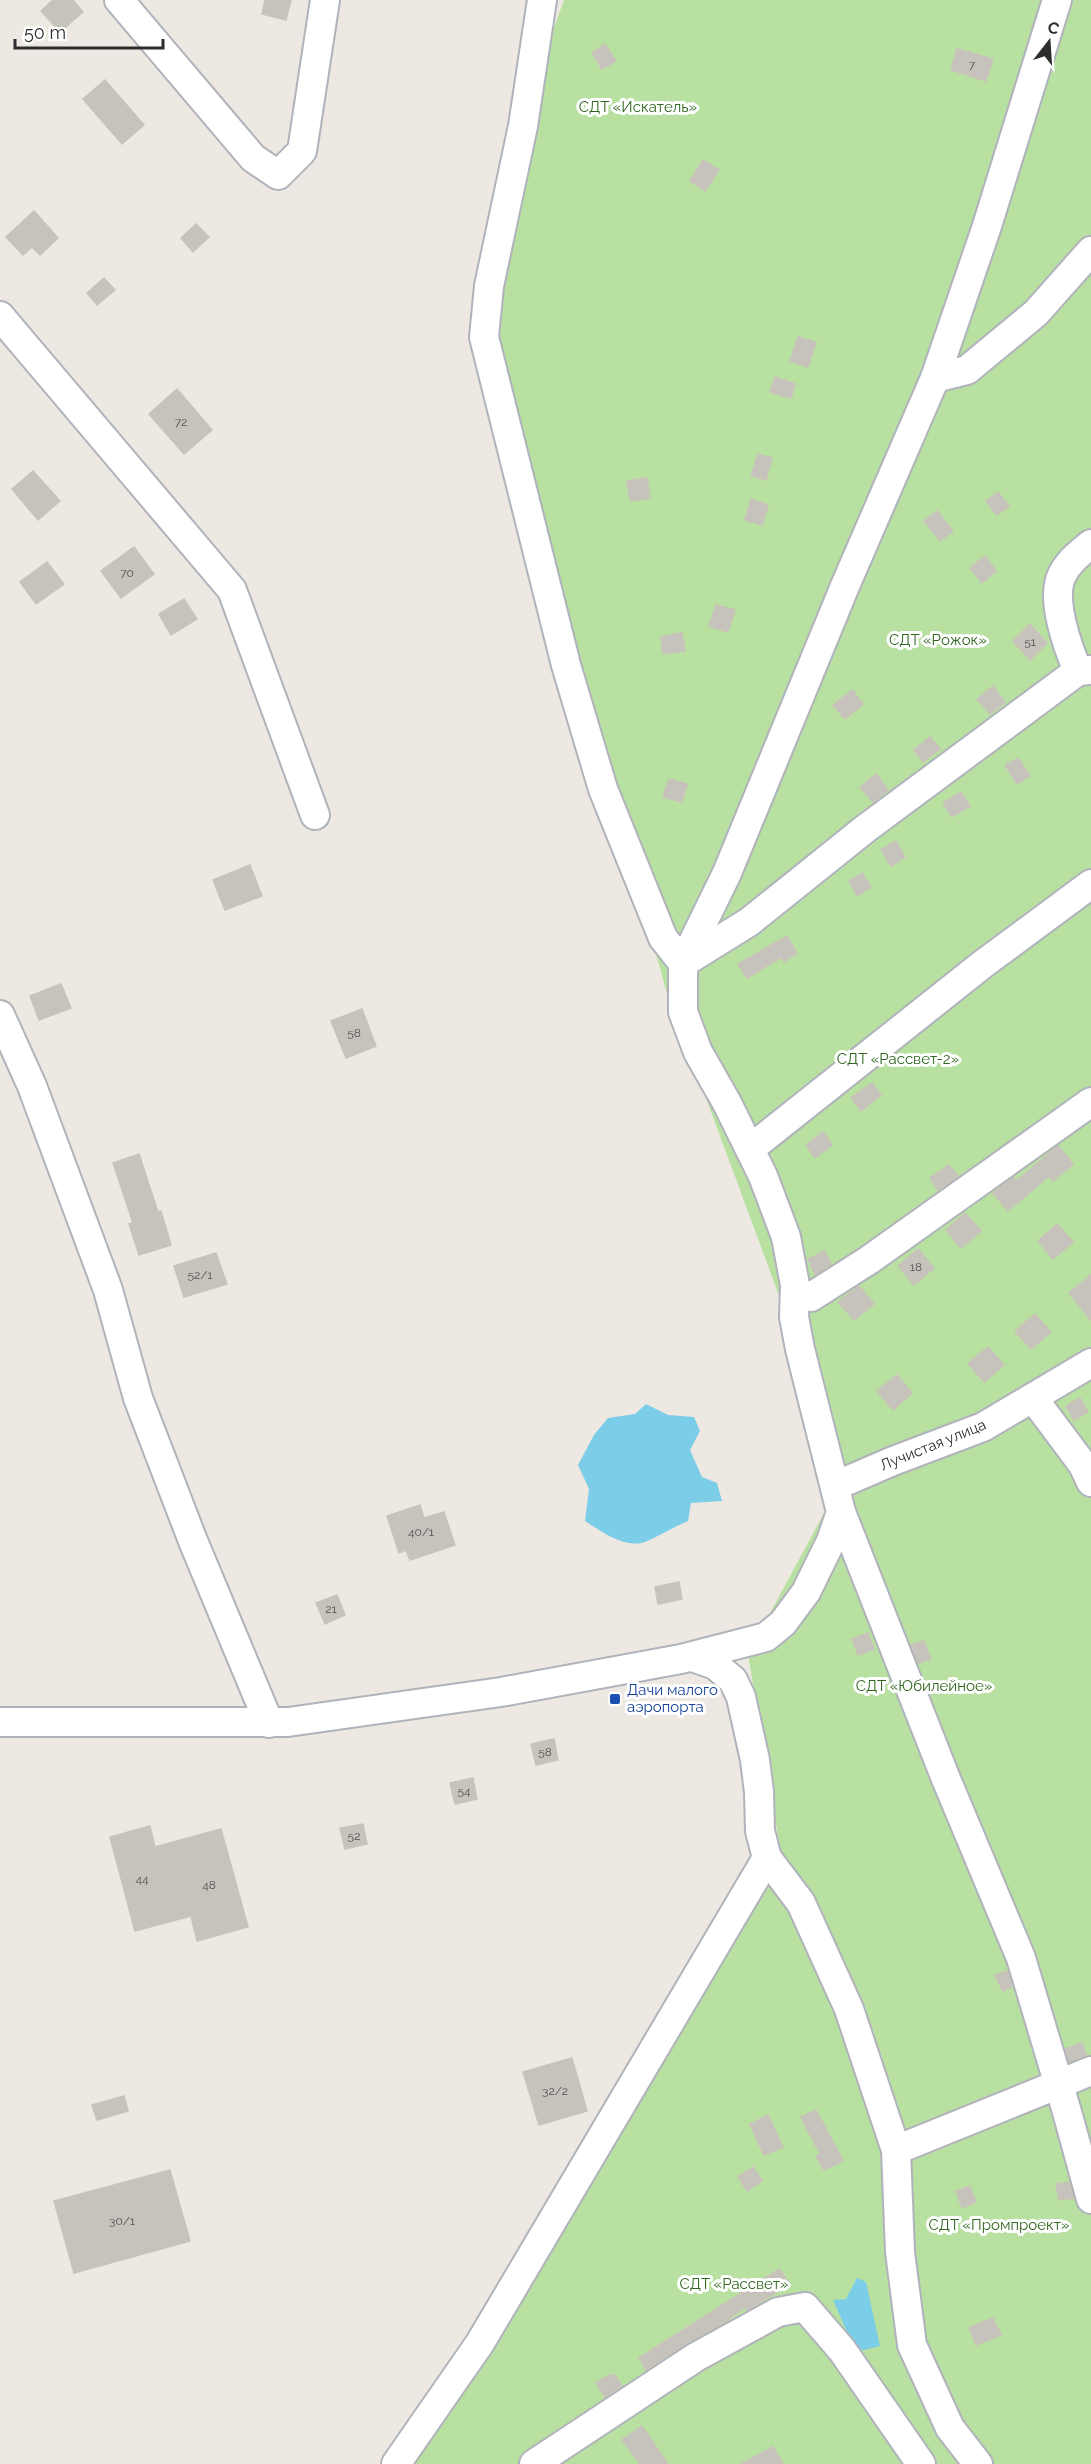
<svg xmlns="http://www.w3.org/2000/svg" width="1091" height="2464" font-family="Raleway,sans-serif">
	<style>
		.green { fill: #b8e0a1 }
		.water { fill: #7ccde8 }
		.building { fill: #c6c2bc; stroke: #c9c3ba; stroke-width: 1.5 }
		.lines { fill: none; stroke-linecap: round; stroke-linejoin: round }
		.minor-casing { stroke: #b1b3bc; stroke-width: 32 }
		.minor { stroke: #fff; stroke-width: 28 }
		.transit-dot { fill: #1a4fb4; stroke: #fff; stroke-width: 2 }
		.labels { text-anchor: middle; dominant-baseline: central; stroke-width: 6; stroke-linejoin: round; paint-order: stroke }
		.number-label { font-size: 12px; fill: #535251 }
		.park-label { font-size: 15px; fill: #316720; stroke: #fff }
		.street-label { font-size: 15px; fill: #2d2d2d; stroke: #fff }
		.transit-label { font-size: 15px; fill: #164399; stroke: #fff; text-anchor: start }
	</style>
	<rect width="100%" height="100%" fill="#ede8e1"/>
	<polygon class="green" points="564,0 1091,0 1091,2464 414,2464 782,1861 748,1654 836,1491 784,1309 666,990 491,356 509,152"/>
	<g class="water">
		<path d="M646,1404L668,1415L694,1417L700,1431L690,1450L702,1477L717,1483L722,1501L691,1503L688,1521C673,1527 660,1536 645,1542C624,1549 601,1531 585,1521L589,1489L578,1465L594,1435L608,1418L635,1414Z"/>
		<polygon points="857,2278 866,2282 880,2346 856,2352 833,2300 846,2299"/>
	</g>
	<g class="building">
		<polygon points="53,0 73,0 83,12 60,32 41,11"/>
		<polygon points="265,0 291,0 286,20 262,14"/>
		<polygon points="605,44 616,61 602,69 592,53"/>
		<polygon points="957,49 993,59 986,81 951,70"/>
		<polygon points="105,80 144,125 122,144 83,99"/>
		<polygon points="703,160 719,170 705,191 690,181"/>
		<polygon points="34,211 58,238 40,255 32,247 23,255 6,237"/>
		<polygon points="196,224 209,237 193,252 181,238"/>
		<polygon points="104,278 115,290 97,305 87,293"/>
		<polygon points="798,337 816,342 808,367 790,361"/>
		<polygon points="775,377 795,384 791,398 770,392"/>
		<polygon points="177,389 212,430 184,454 149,414"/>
		<polygon points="758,454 772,458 766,480 751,476"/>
		<polygon points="33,471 60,501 38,520 12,489"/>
		<polygon points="647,478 650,498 630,501 627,481"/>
		<polygon points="998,492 1009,506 997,515 986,501"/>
		<polygon points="751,499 768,505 762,525 745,520"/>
		<polygon points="937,511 953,531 940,541 924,521"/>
		<polygon points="134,547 154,574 121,598 101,571"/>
		<polygon points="985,556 996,571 982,583 970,568"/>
		<polygon points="47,562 64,584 36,604 20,582"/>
		<polygon points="184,599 197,619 171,635 159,614"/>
		<polygon points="716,605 735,610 728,632 709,626"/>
		<polygon points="1030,624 1047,643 1030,660 1013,641"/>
		<polygon points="682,633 685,651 663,654 661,637"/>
		<polygon points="993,686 1005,702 990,714 977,699"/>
		<polygon points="852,690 863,704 845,719 833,705"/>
		<polygon points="930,737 940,749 923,762 914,750"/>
		<polygon points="1018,758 1030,776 1017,784 1005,765"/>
		<polygon points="876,774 888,790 873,802 860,787"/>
		<polygon points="669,779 687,784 682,802 663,797"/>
		<polygon points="961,792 970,806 952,817 943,803"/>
		<polygon points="896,841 905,857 891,866 881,850"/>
		<polygon points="250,865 262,896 225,910 213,880"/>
		<polygon points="862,873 871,887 857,896 849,881"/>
		<polygon points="787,936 797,953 784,962 781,957 747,978 738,964"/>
		<polygon points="61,984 71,1008 39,1020 30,996"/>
		<polygon points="362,1009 376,1046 346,1058 331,1021"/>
		<polygon points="872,1083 881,1095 861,1111 851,1098"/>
		<polygon points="823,1132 832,1145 815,1158 806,1145"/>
		<polygon points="1058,1146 1073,1164 1053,1181 1049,1176 1008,1211 993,1193 1013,1177 1016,1181"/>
		<polygon points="139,1154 158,1212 161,1211 171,1245 139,1255 129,1224 133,1223 113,1163"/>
		<polygon points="949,1165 958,1176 938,1190 930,1178"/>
		<polygon points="965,1213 981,1231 961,1248 946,1230"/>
		<polygon points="1057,1224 1073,1242 1053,1259 1038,1241"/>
		<polygon points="918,1249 934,1268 914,1285 898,1266"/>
		<polygon points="825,1251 831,1264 815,1275 808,1259"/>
		<polygon points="216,1253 227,1284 184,1297 174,1266"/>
		<polygon points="1091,1275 1091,1320 1069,1293"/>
		<polygon points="859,1286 874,1304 854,1320 838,1302"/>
		<polygon points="1035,1314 1051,1332 1031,1349 1015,1331"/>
		<polygon points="988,1347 1004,1365 984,1382 968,1363"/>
		<polygon points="897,1375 912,1393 893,1410 877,1391"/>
		<polygon points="1080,1398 1088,1412 1074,1420 1066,1406"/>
		<polygon points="420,1505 424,1518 444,1512 455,1545 410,1560 406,1550 399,1553 387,1516"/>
		<polygon points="679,1582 682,1599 658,1604 655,1587"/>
		<polygon points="337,1595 345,1615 325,1624 316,1603"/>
		<polygon points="868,1633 874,1649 858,1655 852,1639"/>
		<polygon points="924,1641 931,1659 918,1663 911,1645"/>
		<polygon points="554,1739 558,1760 536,1765 531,1744"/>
		<polygon points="473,1778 477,1799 455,1804 450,1783"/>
		<polygon points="363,1824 367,1844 345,1849 340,1828"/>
		<polygon points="150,1826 155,1847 221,1829 248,1927 197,1941 191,1916 135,1931 110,1837"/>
		<polygon points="1008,1971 1012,1987 1003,1991 995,1975"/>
		<polygon points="1082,2043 1086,2055 1069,2062 1065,2049"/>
		<polygon points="572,2058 587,2111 539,2125 523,2072"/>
		<polygon points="124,2096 128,2111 97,2120 92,2105"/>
		<polygon points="816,2110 843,2161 824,2170 816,2156 820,2154 801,2117"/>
		<polygon points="768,2115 783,2147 764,2155 750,2124"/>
		<polygon points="753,2167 762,2181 747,2191 738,2177"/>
		<polygon points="170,2170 190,2241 74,2273 54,2201"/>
		<polygon points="1069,2182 1074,2198 1059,2200 1056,2184"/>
		<polygon points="970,2186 976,2202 962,2208 956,2191"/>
		<polygon points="779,2269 790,2284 747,2310 745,2307 725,2322 687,2343 646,2370 639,2358"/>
		<polygon points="993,2318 1001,2335 976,2345 969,2328"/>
		<polygon points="609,2375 615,2375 622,2386 605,2397 596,2383"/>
		<polygon points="642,2426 668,2464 640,2464 622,2440"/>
		<polygon points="773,2447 783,2464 741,2464"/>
	</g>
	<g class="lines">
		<g class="minor-casing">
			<g id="minor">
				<polyline points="119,0 253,158 278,175 302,151 325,0"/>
				<polyline points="542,0 523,126 489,286 484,337 566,665 603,789 663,938 683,963"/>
				<polyline points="0,316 232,590 315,815"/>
				<polyline points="935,378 987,226 1057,0"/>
				<path d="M1078,671C1068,648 1050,599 1062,575C1069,561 1080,553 1091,544"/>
				<polyline points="683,963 749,922 865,829 1078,671 1091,670"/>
				<polyline points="0,1015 32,1086 108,1290 138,1398 193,1541 269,1723"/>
				<polyline points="750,1149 983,964 1091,884"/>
				<polyline points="795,1291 811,1297 869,1260 1091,1102"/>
				<polyline points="1033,1398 1083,1465 1091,1482"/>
				<polyline points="835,1486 893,1461 983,1427 1091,1363"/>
				<polyline points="841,1512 946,1779 1021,1958 1067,2112 1091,2199"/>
				<polyline points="0,1722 288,1722 501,1692 681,1659 766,1637 783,1623 806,1592 831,1541 841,1512 800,1349 794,1317 795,1285 786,1237 763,1176 727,1103 698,1052 683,1012 683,963 727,873 845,586 935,378 967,370 1036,313 1091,251"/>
				<polyline points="767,1858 801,1903 849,2009 896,2150 900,2252 912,2345 950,2428 978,2464"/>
				<polyline points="896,2150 1091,2071"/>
				<polyline points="396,2464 480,2343 767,1858 760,1831 759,1792 755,1760 741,1697 733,1680 715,1665 692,1657"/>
				<polyline points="534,2464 696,2357 778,2312 805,2307 842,2350 921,2464"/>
			</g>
		</g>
		<use href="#minor" class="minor"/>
	</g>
	<rect class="transit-dot" x="609" y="1693" width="12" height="12" rx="3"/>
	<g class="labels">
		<g class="number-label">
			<text x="972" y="65">7</text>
			<text x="181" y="422">72</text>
			<text x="127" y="573">70</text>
			<text x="1030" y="642">51</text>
			<text x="354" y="1033">58</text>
			<text x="916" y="1267">18</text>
			<text x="200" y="1275">52/1</text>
			<text x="421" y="1532">40/1</text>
			<text x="331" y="1609">21</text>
			<text x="545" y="1752">58</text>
			<text x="464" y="1791">54</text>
			<text x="354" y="1836">52</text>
			<text x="142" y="1879">44</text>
			<text x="209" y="1885">48</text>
			<text x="555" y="2091">32/2</text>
			<text x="122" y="2221">30/1</text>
		</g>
		<g class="park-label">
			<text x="638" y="107">СДТ «Искатель»</text>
			<text x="938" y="640">СДТ «Рожок»</text>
			<text x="898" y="1059">СДТ «Рассвет-2»</text>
			<text x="924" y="1686">СДТ «Юбилейное»</text>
			<text x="999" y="2225">СДТ «Промпроект»</text>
			<text x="734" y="2284">СДТ «Рассвет»</text>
		</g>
		<g class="street-label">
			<text transform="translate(933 1445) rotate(-22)">Лучистая улица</text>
		</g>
		<g class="transit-label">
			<text x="627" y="1690">Дачи малого<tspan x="627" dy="17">аэропорта</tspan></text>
		</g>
	</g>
	<g transform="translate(1049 42) rotate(17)" stroke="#ffffff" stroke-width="4.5" paint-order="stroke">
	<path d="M0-4.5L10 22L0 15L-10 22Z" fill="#2d2d2d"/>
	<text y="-9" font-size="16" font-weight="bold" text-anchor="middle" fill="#2d2d2d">С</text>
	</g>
	<path d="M15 39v9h148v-9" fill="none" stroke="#2d2d2d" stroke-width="3"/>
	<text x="24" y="39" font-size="18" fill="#2d2d2d" stroke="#ffffff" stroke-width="4.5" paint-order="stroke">50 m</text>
</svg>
